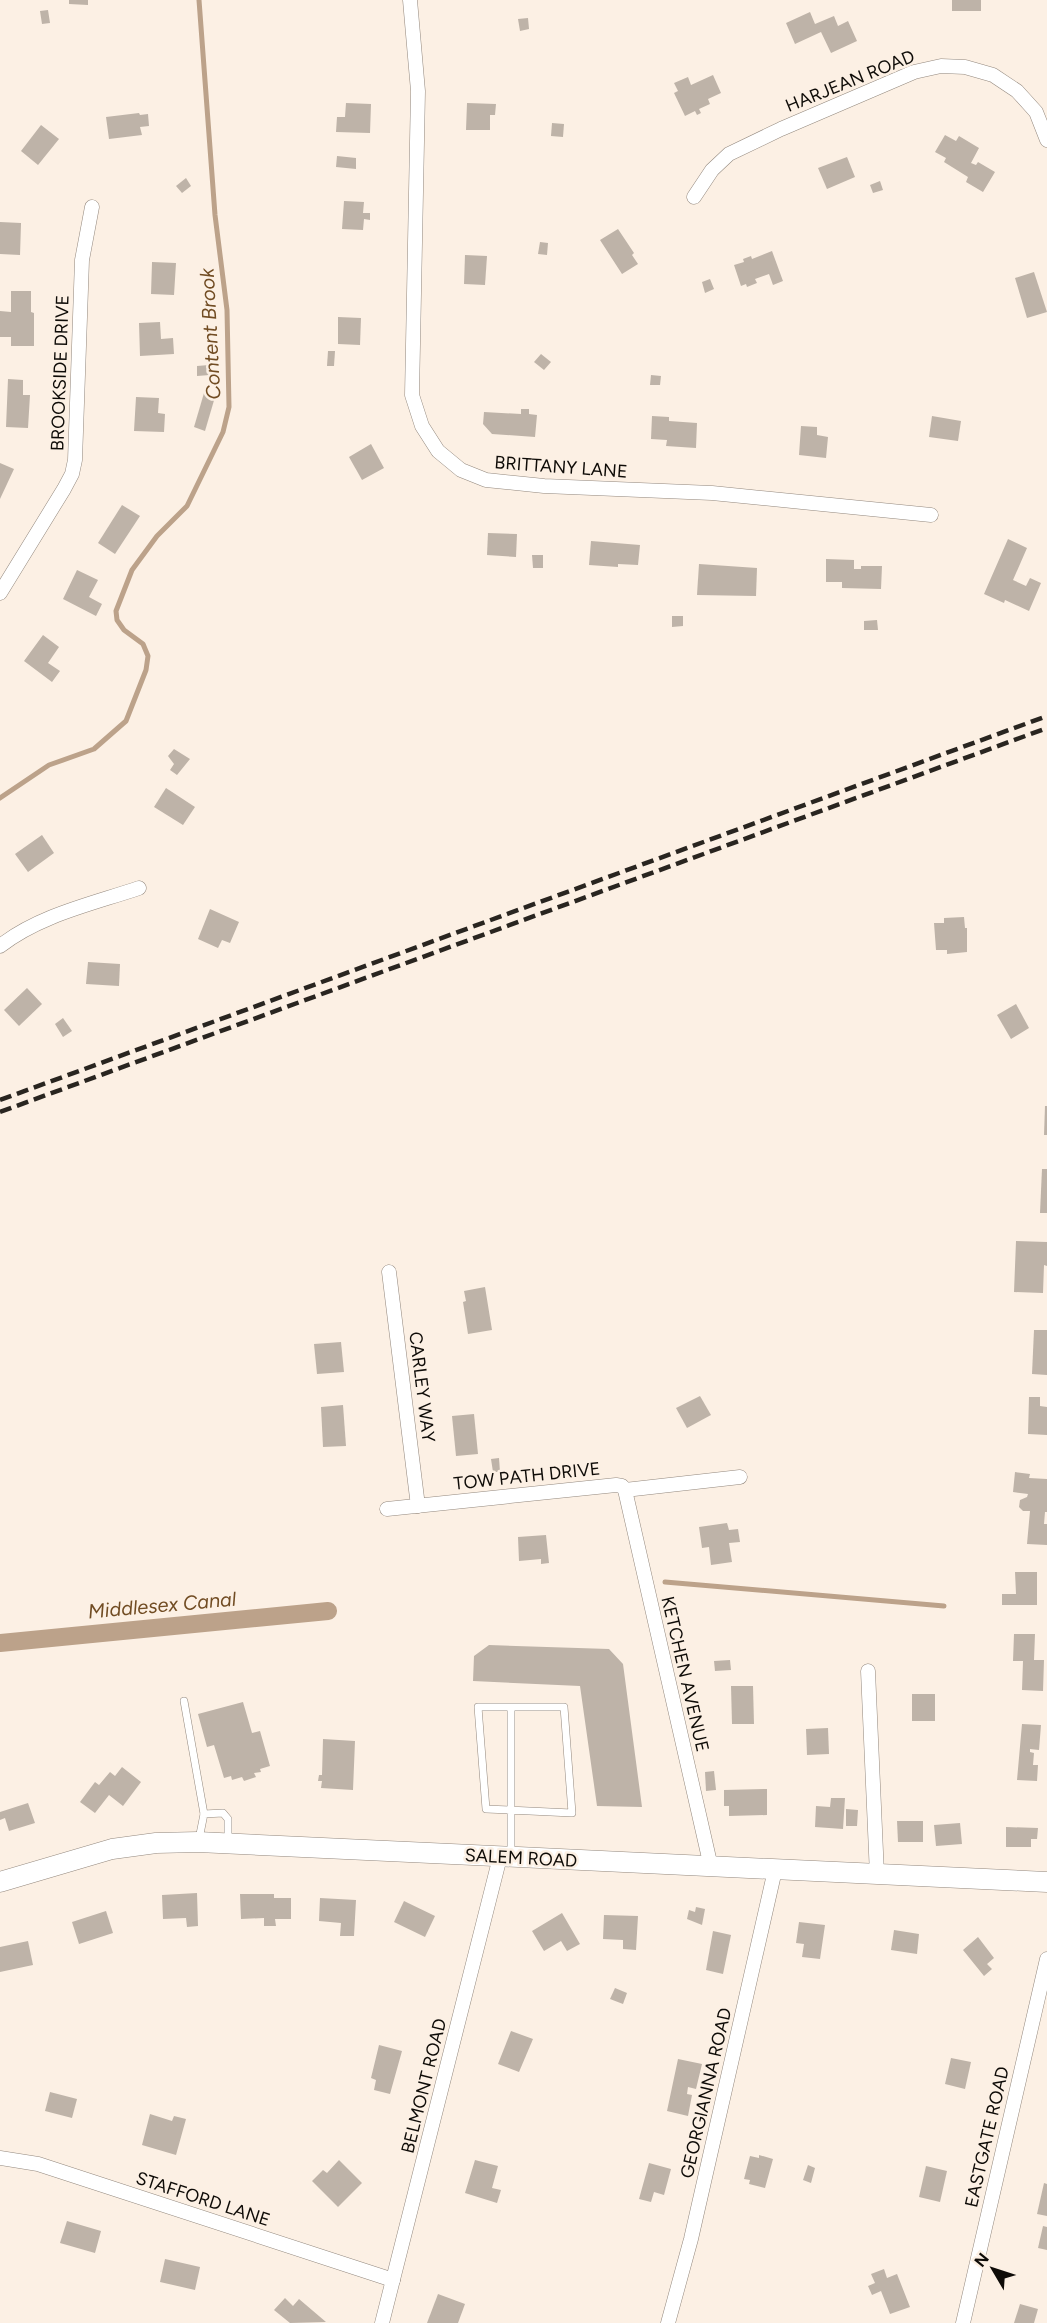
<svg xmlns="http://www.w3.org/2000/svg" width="1047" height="2323" font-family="Figtree,sans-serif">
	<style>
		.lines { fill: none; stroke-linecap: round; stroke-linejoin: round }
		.stream { stroke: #bca28a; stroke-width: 5 }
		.canal { stroke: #bca28a; stroke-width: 18 }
		.building { fill: #beb3a8 }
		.lane-casing { stroke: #93887e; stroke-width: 8 }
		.street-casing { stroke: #93887e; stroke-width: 15 }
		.secondary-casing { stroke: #93887e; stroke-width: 21 }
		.lane { stroke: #fff; stroke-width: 7 }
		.street { stroke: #fff; stroke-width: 14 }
		.secondary { stroke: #fff; stroke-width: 20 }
		.rail { stroke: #292520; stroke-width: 4.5; stroke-dasharray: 12 6; stroke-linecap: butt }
		.labels { text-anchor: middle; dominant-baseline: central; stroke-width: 5; stroke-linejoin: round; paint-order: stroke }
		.street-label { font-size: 18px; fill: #0e0b07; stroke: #fcf0e4 }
		.water-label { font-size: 20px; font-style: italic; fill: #714c23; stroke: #fcf0e4 }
	</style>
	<rect width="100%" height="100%" fill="#fcf0e4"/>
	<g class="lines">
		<g class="stream">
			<polyline points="0,798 49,765 94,749 126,721 146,670 148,656 143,644 124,630 117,620 116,611 132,570 157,536 187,506 223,432 229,407 227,310 215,215 199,0"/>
			<polyline points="665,1582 944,1606"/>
		</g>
		<polyline class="canal" points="0,1643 328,1611"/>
	</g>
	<g class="building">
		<polygon points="69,0 88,0 88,5 69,4"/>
		<rect x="952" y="0" width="29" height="11"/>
		<polygon points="48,10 50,23 42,24 40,11"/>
		<polygon points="810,12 815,24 834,16 838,26 848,21 857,41 831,53 821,32 795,44 786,23"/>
		<polygon points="528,18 529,29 520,31 518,19"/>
		<polygon points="713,75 721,93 708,99 710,104 699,109 701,113 697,115 695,111 685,116 674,93 678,91 674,83 688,77 691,85"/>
		<polygon points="346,103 371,104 370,133 336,132 337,117 345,117"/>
		<polygon points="467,103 496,104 495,115 490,115 490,130 466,130"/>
		<polygon points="139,113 140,115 148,114 149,126 140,127 142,135 109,139 106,117"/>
		<polygon points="552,123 564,124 563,137 551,136"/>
		<polygon points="41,125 59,139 38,165 21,151"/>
		<polygon points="945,135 956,141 959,136 979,148 971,163 976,165 978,162 995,172 983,192 966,182 968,177 944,162 946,158 935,152"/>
		<polygon points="337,156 356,158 356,169 336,167"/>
		<polygon points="847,157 855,177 827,189 818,168"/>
		<polygon points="186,178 191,186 182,193 176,186"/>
		<polygon points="880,181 883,190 873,193 870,185"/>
		<polygon points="344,201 364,202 363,213 370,213 370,220 364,219 363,230 342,229"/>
		<polygon points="0,222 21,223 20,255 0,254"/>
		<polygon points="618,229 634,253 632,255 638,264 622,274 600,240"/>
		<polygon points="540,242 548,243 547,255 538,254"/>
		<polygon points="772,251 783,281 773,285 769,274 755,279 757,283 747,287 746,284 741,286 734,265 744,262 743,259 751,256 752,259"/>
		<polygon points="465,255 487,256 485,285 464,284"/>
		<polygon points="152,262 176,263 174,295 151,294"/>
		<polygon points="1034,272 1047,312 1027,318 1015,278"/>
		<polygon points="710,279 714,289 705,293 702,282"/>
		<polygon points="11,291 31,291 31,312 34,313 34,346 11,346 11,337 0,337 0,311 11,312"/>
		<polygon points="338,317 361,318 360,345 338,344"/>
		<polygon points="160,322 161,339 173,338 174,354 140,356 139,323"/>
		<polygon points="328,351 335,351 334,366 327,366"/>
		<polygon points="541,354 551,362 544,370 534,362"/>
		<polygon points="209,365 210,375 197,376 197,366"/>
		<polygon points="651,375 661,376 660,385 650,385"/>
		<polygon points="8,379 23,380 23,395 30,395 28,428 6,427"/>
		<polygon points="204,393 215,397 205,431 194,427"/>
		<polygon points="136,397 159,398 158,413 165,414 164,432 134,431"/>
		<polygon points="521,409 529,409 529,414 537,415 535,437 492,434 483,424 484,412 521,414"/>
		<polygon points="652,416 669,417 669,421 697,423 696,448 666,446 667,440 651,439"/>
		<polygon points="932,416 961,421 958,441 929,437"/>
		<polygon points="801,426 817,427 817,435 828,437 826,458 799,455"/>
		<polygon points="371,444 384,468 362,480 349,457"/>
		<polygon points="0,463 14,469 0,499"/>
		<polygon points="122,505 140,516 115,554 98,543"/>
		<polygon points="488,533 517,534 516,557 487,555"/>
		<polygon points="1008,539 1027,548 1013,580 1026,586 1030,578 1041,583 1029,611 1005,600 1004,603 984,594"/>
		<polygon points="591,541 640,545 638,565 618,564 618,567 589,565"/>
		<polygon points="532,555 543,555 543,568 533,568"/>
		<polygon points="826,559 854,560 854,569 861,569 861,566 882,566 881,589 842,588 842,582 826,582"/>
		<polygon points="699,564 757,568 756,596 697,595"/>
		<polygon points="77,570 98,580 89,597 102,604 96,616 63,599"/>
		<polygon points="672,616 683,616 683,626 672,627"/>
		<polygon points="877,620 878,630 864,630 864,621"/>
		<polygon points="43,635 59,647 48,663 60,671 52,682 24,661"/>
		<polygon points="174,749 190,759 177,775 170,770 174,764 168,756"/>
		<polygon points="166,788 195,807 183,825 154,807"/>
		<polygon points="42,835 54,853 28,872 15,854"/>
		<polygon points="210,909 239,922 230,943 222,940 218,948 198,939"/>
		<polygon points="964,917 965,928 967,928 967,952 947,954 947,950 936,950 934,923 944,923 944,918"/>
		<polygon points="88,962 120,964 119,986 86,984"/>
		<polygon points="27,988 42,1004 19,1026 4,1010"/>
		<polygon points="1016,1004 1029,1028 1011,1039 997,1015"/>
		<polygon points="63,1018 72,1031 63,1037 55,1024"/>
		<polygon points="1045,1106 1047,1106 1047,1135 1044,1135"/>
		<polygon points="1042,1169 1047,1169 1047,1213 1040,1213"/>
		<polygon points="1016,1241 1047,1242 1047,1266 1044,1265 1043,1293 1014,1292"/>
		<polygon points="485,1287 492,1330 468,1334 463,1302 466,1301 464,1291"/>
		<polygon points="1034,1330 1047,1330 1047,1375 1032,1374"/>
		<polygon points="341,1342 344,1372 317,1374 314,1344"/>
		<polygon points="700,1396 711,1415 687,1428 676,1408"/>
		<polygon points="1029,1397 1040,1397 1040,1406 1047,1407 1047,1435 1028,1434"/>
		<polygon points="343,1405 346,1446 323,1447 321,1407"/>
		<polygon points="474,1414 478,1454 456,1456 452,1416"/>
		<polygon points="499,1458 500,1472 493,1472 491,1459"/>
		<polygon points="1015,1472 1030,1474 1029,1478 1047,1479 1047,1512 1045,1512 1044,1524 1047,1524 1047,1545 1027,1544 1030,1511 1023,1511 1019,1507 1020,1500 1027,1497 1028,1494 1013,1492"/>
		<polygon points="727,1523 729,1530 738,1529 740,1542 729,1543 732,1562 711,1565 709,1547 702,1548 699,1527"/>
		<polygon points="546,1535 549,1563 541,1564 541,1559 519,1561 518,1537"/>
		<polygon points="1015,1572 1037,1572 1037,1605 1002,1605 1002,1594 1016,1594"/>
		<polygon points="1014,1634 1035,1634 1034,1660 1044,1660 1043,1691 1022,1690 1023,1661 1013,1661"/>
		<polygon points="489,1645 609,1649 623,1664 642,1807 597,1806 580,1686 473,1681 474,1656"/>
		<polygon points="730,1660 731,1670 715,1671 714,1661"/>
		<polygon points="731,1686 753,1686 754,1724 732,1724"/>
		<rect x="912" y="1694" width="23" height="27"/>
		<polygon points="243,1702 252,1733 260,1731 270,1766 260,1769 261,1772 254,1773 256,1777 244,1781 242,1777 232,1780 231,1776 224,1778 214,1745 207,1747 198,1714"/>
		<polygon points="1022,1724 1041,1725 1039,1750 1030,1749 1030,1752 1034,1753 1033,1765 1038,1765 1037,1781 1017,1780"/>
		<polygon points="828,1728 829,1754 807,1755 806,1729"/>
		<polygon points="323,1739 355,1741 353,1790 321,1788 322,1781 318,1781 319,1775 322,1775"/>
		<polygon points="122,1767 141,1782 123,1806 109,1795 95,1813 80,1802 95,1782 99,1785 110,1772 115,1776"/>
		<polygon points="714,1771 716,1790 706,1791 705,1772"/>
		<polygon points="767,1789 767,1815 729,1816 729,1806 724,1806 724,1790"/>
		<polygon points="831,1798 845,1798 843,1829 815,1827 816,1806 830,1807"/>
		<polygon points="28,1803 35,1823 9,1831 5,1818 0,1820 0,1812"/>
		<polygon points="846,1809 858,1810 857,1826 846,1826"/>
		<polygon points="897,1821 923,1821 923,1842 898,1842"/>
		<polygon points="960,1823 962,1844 936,1846 934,1825"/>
		<polygon points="1006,1827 1038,1828 1037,1839 1031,1839 1031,1847 1006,1847"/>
		<polygon points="197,1893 198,1926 187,1927 186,1918 163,1919 162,1895"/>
		<polygon points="240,1894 274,1894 274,1898 291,1898 291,1919 275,1919 276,1926 264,1926 264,1918 241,1919"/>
		<polygon points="320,1898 356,1900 354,1936 340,1936 341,1923 319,1921"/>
		<polygon points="404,1901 435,1916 425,1937 394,1922"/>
		<polygon points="696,1907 705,1909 702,1925 687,1919 689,1910 695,1912"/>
		<polygon points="106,1911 113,1933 79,1944 72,1922"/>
		<polygon points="562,1913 580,1944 567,1951 561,1941 544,1951 532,1931"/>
		<polygon points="604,1915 638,1916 636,1950 623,1949 623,1940 603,1939"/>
		<polygon points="799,1922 825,1925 820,1959 802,1957 804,1944 796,1943"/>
		<polygon points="894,1930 919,1934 917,1954 891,1950"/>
		<polygon points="713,1931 731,1935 723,1974 706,1970"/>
		<polygon points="978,1937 994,1958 987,1964 992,1969 984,1976 963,1950"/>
		<polygon points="28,1941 33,1965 0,1972 0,1947"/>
		<polygon points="615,1988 627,1993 623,2004 610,1999"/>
		<polygon points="511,2031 533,2039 519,2072 498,2064"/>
		<polygon points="379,2045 402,2051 390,2094 374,2090 376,2080 371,2078"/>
		<polygon points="951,2058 971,2062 965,2089 945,2084"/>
		<polygon points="678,2059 702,2064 696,2089 688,2087 687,2094 692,2095 688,2116 667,2111"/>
		<polygon points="50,2092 77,2099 72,2118 45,2111"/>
		<polygon points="150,2114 172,2121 174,2116 186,2119 176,2155 142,2145"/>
		<polygon points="759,2155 773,2159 765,2188 749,2184 750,2180 744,2179 750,2156 759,2158"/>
		<polygon points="339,2160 362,2183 338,2207 312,2181 323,2170 327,2173"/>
		<polygon points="475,2160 498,2166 492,2188 501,2190 497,2203 465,2193"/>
		<polygon points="649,2163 671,2169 664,2195 654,2192 651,2202 639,2199"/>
		<polygon points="808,2165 815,2168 811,2183 803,2180"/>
		<polygon points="926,2166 947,2171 940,2202 919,2197"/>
		<polygon points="1044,2183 1047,2184 1047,2216 1037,2214"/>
		<polygon points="67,2221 101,2231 95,2253 60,2243"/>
		<polygon points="1043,2226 1047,2227 1047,2250 1038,2248"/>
		<polygon points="165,2259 200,2267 195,2290 160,2282"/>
		<polygon points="884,2269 887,2278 897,2274 910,2307 890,2314 881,2291 872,2295 868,2286 875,2283 871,2274"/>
		<polygon points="438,2294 465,2304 458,2323 427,2323"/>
		<polygon points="285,2298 293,2306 299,2299 326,2322 290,2323 274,2310"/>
		<polygon points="1020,2304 1038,2309 1034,2323 1014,2323"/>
	</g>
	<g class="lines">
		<g class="lane-casing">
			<g id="lane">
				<polyline points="184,1701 204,1814"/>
				<polyline points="511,1707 564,1707 572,1813 486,1809 478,1707 511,1707 511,1855"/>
				<polyline points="199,1839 204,1814 223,1813 228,1819 228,1840"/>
			</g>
		</g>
		<g class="street-casing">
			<g id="street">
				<polyline points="410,0 418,91 412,395 422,426 438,451 461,470 486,480 544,486 712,493 931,515"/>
				<polyline points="694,197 712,170 729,154 781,129 914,72 941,66 965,67 993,75 1017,91 1036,112 1047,140"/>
				<polyline points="0,593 64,489 72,474 75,460 82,260 92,207"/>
				<path d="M0,946C40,915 92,904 139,888"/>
				<polyline points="389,1272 418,1506"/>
				<polyline points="625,1490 711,1867"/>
				<polyline points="387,1509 616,1485 622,1486 625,1490 740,1477"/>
				<polyline points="868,1671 877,1875"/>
				<polyline points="0,2158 38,2164 393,2280"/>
				<polyline points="382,2323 500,1857"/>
				<polyline points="668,2323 691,2239 775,1870"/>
				<polyline points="963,2323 1047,1959"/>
			</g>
		</g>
		<g class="secondary-casing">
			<polyline id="secondary" points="0,1882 112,1849 156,1843 198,1842 1047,1882"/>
		</g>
		<use href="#lane" class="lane"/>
		<use href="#street" class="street"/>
		<use href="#secondary" class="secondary"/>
		<g class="rail">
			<polyline points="0,1100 1047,716"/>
			<polyline points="0,1112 1047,728"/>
		</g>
	</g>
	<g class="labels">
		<g class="street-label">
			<text transform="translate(850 81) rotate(-22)">HARJEAN ROAD</text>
			<text transform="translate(60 373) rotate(-88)">BROOKSIDE DRIVE</text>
			<text transform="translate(561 467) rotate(4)">BRITTANY LANE</text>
			<text transform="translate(422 1387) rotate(83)">CARLEY WAY</text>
			<text transform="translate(527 1476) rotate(-6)">TOW PATH DRIVE</text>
			<text transform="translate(685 1674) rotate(77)">KETCHEN AVENUE</text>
			<text transform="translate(521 1858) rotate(3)">SALEM ROAD</text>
			<text transform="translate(424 2086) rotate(-76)">BELMONT ROAD</text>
			<text transform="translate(706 2093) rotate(-77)">GEORGIANNA ROAD</text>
			<text transform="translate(987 2137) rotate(-77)">EASTGATE ROAD</text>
			<text transform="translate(203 2199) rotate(18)">STAFFORD LANE</text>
		</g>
		<g class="water-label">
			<text transform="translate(210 334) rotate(-93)">Content Brook</text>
			<text transform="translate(162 1605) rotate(-5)">Middlesex Canal</text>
		</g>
	</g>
	<g transform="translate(993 2269) rotate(309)" stroke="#fcf0e4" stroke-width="4.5" paint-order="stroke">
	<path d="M0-4.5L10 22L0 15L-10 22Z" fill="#0e0b07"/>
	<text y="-9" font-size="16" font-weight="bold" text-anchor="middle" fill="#0e0b07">N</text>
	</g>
</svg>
